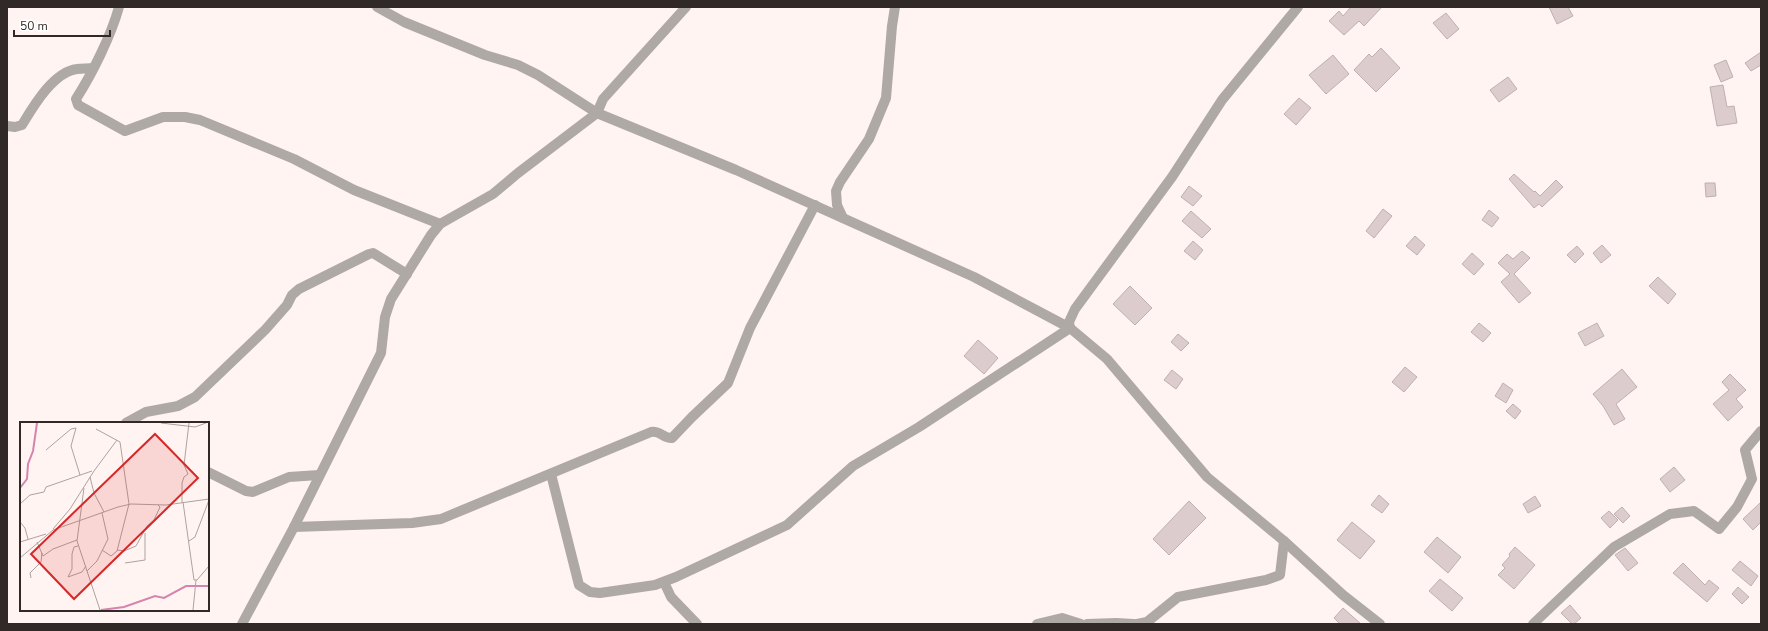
<svg xmlns="http://www.w3.org/2000/svg" width="1768" height="631" font-family="'Nunito Sans',sans-serif">
	<style>
		.building { fill: #ddcccd; stroke: #c0afb1 }
		.lines { fill: none; stroke-linecap: round; stroke-linejoin: round }
		.street { stroke: #afa9a5; stroke-width: 10 }
		.inset-river { fill: none; stroke: #d584ae; stroke-width: 2 }
		.inset-road { fill: none; stroke: #aca3a1; stroke-width: 1 }
		.view { fill: #d62828; fill-opacity: 0.15; stroke: #d62828; stroke-width: 2 }
		.inset-edge { fill: none; stroke: #302928; stroke-width: 2 }
	</style>
	<rect width="100%" height="100%" fill="#fff4f2"/>
	<g class="building">
		<polygon points="1351,7 1382,7 1364,26 1359,21 1344,35 1329,21 1339,11 1343,16"/>
		<polygon points="1549,7 1568,7 1573,16 1557,24"/>
		<polygon points="1446,13 1459,29 1447,39 1433,23"/>
		<polygon points="1381,48 1400,68 1376,92 1354,70 1369,54 1372,57"/>
		<polygon points="1761,52 1761,65 1751,71 1745,63"/>
		<polygon points="1333,55 1349,74 1326,94 1309,75"/>
		<polygon points="1726,60 1733,77 1721,82 1714,65"/>
		<polygon points="1508,77 1517,89 1499,102 1490,90"/>
		<polygon points="1723,85 1727,107 1734,106 1737,123 1717,126 1710,87"/>
		<polygon points="1299,98 1311,108 1296,125 1284,114"/>
		<polygon points="1514,174 1534,192 1535,191 1540,196 1556,180 1563,187 1542,207 1539,204 1534,208 1509,179"/>
		<polygon points="1705,183 1715,183 1716,196 1706,197"/>
		<polygon points="1189,186 1202,196 1193,206 1181,197"/>
		<polygon points="1383,209 1392,216 1374,238 1366,231"/>
		<polygon points="1489,210 1499,218 1492,227 1482,220"/>
		<polygon points="1191,211 1211,229 1202,238 1182,221"/>
		<polygon points="1415,236 1425,245 1417,255 1406,246"/>
		<polygon points="1193,241 1203,250 1195,260 1184,251"/>
		<polygon points="1602,245 1611,255 1601,263 1593,253"/>
		<polygon points="1577,246 1584,254 1575,263 1567,255"/>
		<polygon points="1522,251 1530,258 1514,274 1531,293 1519,303 1501,282 1510,274 1498,263 1507,254 1513,259"/>
		<polygon points="1472,253 1484,264 1474,275 1462,264"/>
		<polygon points="1658,277 1676,294 1668,304 1649,286"/>
		<polygon points="1130,286 1152,308 1135,325 1113,304"/>
		<polygon points="1479,323 1491,333 1483,342 1471,332"/>
		<polygon points="1597,323 1604,336 1585,346 1578,333"/>
		<polygon points="1178,334 1189,343 1181,351 1171,342"/>
		<polygon points="978,340 998,358 984,374 964,356"/>
		<polygon points="1405,367 1417,377 1404,392 1392,382"/>
		<polygon points="1622,369 1637,387 1616,404 1625,419 1614,425 1603,406 1593,394"/>
		<polygon points="1172,370 1183,379 1176,389 1164,380"/>
		<polygon points="1730,374 1746,390 1736,399 1743,407 1728,421 1713,404 1729,390 1722,382"/>
		<polygon points="1503,383 1513,390 1506,403 1495,396"/>
		<polygon points="1513,404 1521,411 1515,419 1506,411"/>
		<polygon points="1674,467 1685,480 1670,492 1660,479"/>
		<polygon points="1379,495 1389,504 1382,513 1371,505"/>
		<polygon points="1535,496 1541,506 1528,513 1523,504"/>
		<polygon points="1189,501 1206,518 1169,555 1153,539"/>
		<polygon points="1761,502 1761,522 1753,530 1743,519"/>
		<polygon points="1622,507 1630,516 1623,523 1614,514"/>
		<polygon points="1609,511 1618,520 1610,528 1601,518"/>
		<polygon points="1352,522 1375,541 1360,559 1337,540"/>
		<polygon points="1437,537 1461,557 1448,573 1424,552"/>
		<polygon points="1515,547 1535,565 1514,589 1498,575 1505,568 1502,565 1510,556 1509,554"/>
		<polygon points="1625,548 1638,563 1628,571 1615,555"/>
		<polygon points="1740,561 1758,576 1751,586 1732,570"/>
		<polygon points="1683,563 1705,585 1709,580 1719,588 1707,602 1673,573"/>
		<polygon points="1440,579 1463,598 1452,611 1429,591"/>
		<polygon points="1738,587 1749,597 1742,604 1732,594"/>
		<polygon points="1570,605 1581,618 1574,624 1572,624 1561,613"/>
		<polygon points="1343,608 1361,624 1340,624 1334,618"/>
	</g>
	<g class="lines">
		<g class="street">
			<path d="M119,7C111,36 92,74 76,99L78,105L125,131L163,117H185L200,120L294,159L354,190L440,224"/>
			<polyline points="377,7 404,22 485,55 518,65 538,75 597,113 736,170 974,277 1070,328 1107,359 1207,477 1284,541 1343,595 1380,624"/>
			<path d="M7,126L15,127L22,125C33,107 53,72 77,69C82,68 88,69 93,68"/>
			<polyline points="843,218 837,205 836,191 840,182 869,139 886,98 892,26 895,7"/>
			<polyline points="126,423 146,412 178,406 195,397 265,330 287,305 292,295 299,289 369,254 373,253 407,274"/>
			<polyline points="208,472 246,491 253,492 289,477 319,475"/>
			<polyline points="551,474 579,585 590,592 600,593 655,585 676,577 787,525 853,466 919,427 1070,328 1069,322 1075,309 1172,177 1222,100 1298,7"/>
			<path d="M294,527L412,523L441,519L651,432C660,430 664,439 672,438L692,417L728,383L750,328L815,205"/>
			<polyline points="664,582 671,597 697,624"/>
			<polyline points="242,624 294,527 381,353 385,317 391,299 431,235 440,224 493,194 518,173 597,113 603,99 686,7"/>
			<polyline points="1037,624 1062,618 1081,624"/>
			<polyline points="1087,624 1116,623 1134,624"/>
			<polyline points="1137,624 1147,622 1178,597 1266,580 1280,575 1284,541"/>
			<polyline points="1533,624 1614,547 1670,514 1694,511 1719,529 1737,507 1752,479 1745,450 1761,431"/>
		</g>
	</g>
	<g transform="translate(20 422)">
		<rect width="189" height="189" fill="#fff4f2"/>
		<path class="inset-river" d="M0,66L7,57L8,42L13,29L17,1M81,188L104,185L135,174L144,176L166,164H189"/>
		<path class="inset-road" d="M141,1L175,5L186,1M76,7L100,20L109,82L97,129L91,134L82,128M26,28L51,7L56,6L51,24L60,53M70,55L74,71L84,90M64,66L57,119L80,188M163,80L174,158H177L189,144M162,81V61L164,55L168,52L164,43L169,1M0,82L10,73L24,70L26,65L72,49M0,100L5,106L8,117M33,107L50,87L74,49L97,18M169,119L175,115L189,78M0,120L26,112M17,120L23,134L33,127L57,118M58,124L54,125L52,132V147L48,155L62,150L66,144M97,128L104,129L116,124L127,104L134,98L140,85L138,83M0,136L33,108L98,85L111,82L146,83L189,77M105,141L125,138V111M67,149L77,139L88,117L82,91M11,156L10,151L21,140L22,131M173,188L176,158"/>
		<path class="view" d="M135,12L178,56L54,177L11,132Z"/>
		<rect width="189" height="189" class="inset-edge"/>
	</g>
	<rect width="1768" height="631" fill="none" stroke="#302928" stroke-width="16"/>
	<path d="M14 30v6h96v-6" fill="none" stroke="#302928" stroke-width="2"/>
	<text x="20" y="30" font-size="12" fill="#302928" stroke="#ffffff" stroke-width="3" paint-order="stroke">50 m</text>
</svg>
